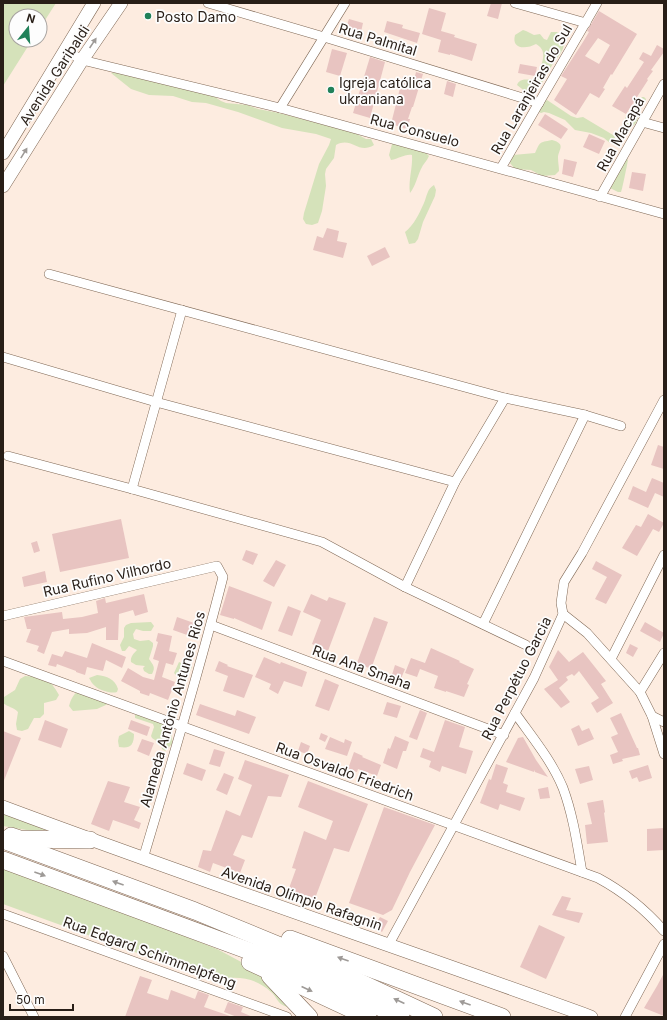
<svg xmlns="http://www.w3.org/2000/svg" width="667" height="1020" font-family="Inter,sans-serif">
	<style>
		.green { fill: #d5e2ba }
		.building { fill: #e8c4c1; fill-rule: evenodd }
		.lines { fill: none; stroke-linecap: round; stroke-linejoin: round }
		.street-casing { stroke: #806956; stroke-width: 10 }
		.secondary-casing { stroke: #806956; stroke-width: 14 }
		.highway-casing { stroke: #806956; stroke-width: 18 }
		.street { stroke: #fff; stroke-width: 9 }
		.secondary { stroke: #fff; stroke-width: 13 }
		.highway { stroke: #fff; stroke-width: 17 }
		.oneway { fill: #9e9a97 }
		.poi-dot { fill: #208159; stroke: #fdfdfd; stroke-width: 1.5 }
		.labels { text-anchor: middle; dominant-baseline: central; stroke-width: 3.5; stroke-linejoin: round; paint-order: stroke }
		.poi-label { font-size: 14px; fill: #281e17; stroke: #fdfdfd; text-anchor: start }
		.street-label { font-size: 14px; fill: #281e17; stroke: #fdfdfd }
	</style>
	<rect width="100%" height="100%" fill="#fdece0"/>
	<g class="green">
		<polygon points="3,3 56,3 40,28 40,16 16,16 16,40 32,40 3,86"/>
		<path d="M523,30L526,31L534,35L540,34L544,39L547,40L551,32H557C572,45 559,54 551,67C543,80 543,88 526,92L517,85C521,76 530,82 536,78C538,76 538,72 540,69C543,60 547,50 536,44C527,49 511,50 515,35Z"/>
		<path d="M121,71L211,94L221,101L226,103L247,105L258,109L279,113L355,133L366,139H371L374,145C358,155 352,136 336,145L334,158L326,169L325,174L326,186L322,211L318,223L312,225L306,224L303,219L304,213L319,164L329,145L331,139L316,134L282,128L238,112L206,103L192,102L173,96L149,95L131,89L111,73Z"/>
		<path d="M642,97H644L646,99C646,104 642,106 640,110C637,116 639,122 632,127C626,126 626,123 625,118Z"/>
		<polygon points="547,100 571,116 577,118 583,117 613,135 615,137 613,142 610,143 604,138 591,133 575,130 565,120 549,113 544,112 541,113 539,112 539,109 544,102"/>
		<path d="M552,140C567,144 558,150 558,158C558,162 559,167 559,171L555,175L542,176L531,170L515,169L510,163L513,155L535,153C541,141 538,143 552,140Z"/>
		<path d="M392,144C404,144 421,146 429,156C427,161 423,164 421,169C417,177 416,185 410,193C408,181 413,167 412,155C404,154 399,159 391,160L389,155Z"/>
		<path d="M628,159C628,161 622,190 621,192H618L610,188L625,161Z"/>
		<path d="M434,185L436,190L435,196L423,222L418,239L415,243L409,244L405,232C414,225 419,214 424,203C427,196 427,189 434,185Z"/>
		<path d="M151,622L154,626L151,631H143L136,629L133,634L134,639L140,641L149,640L153,643V646L149,659C153,665 156,667 152,674H149L144,671L143,668L145,666L136,665L131,662C130,657 134,653 137,650L129,646L125,651H122L120,645L124,637V628L126,625L131,623Z"/>
		<polygon points="179,662 187,666 190,665 192,667 187,678 178,677 174,673"/>
		<path d="M97,675C107,676 115,679 118,689L117,692C111,694 99,690 95,686C92,684 91,681 89,678Z"/>
		<path d="M25,676C44,677 49,677 59,695L56,700L44,703V714L40,718H34L28,729L22,731L17,730L16,724L18,712C13,707 8,707 3,703L4,697L15,690L20,679Z"/>
		<path d="M78,691L101,696L108,704L97,709L73,711L69,706C71,699 73,695 78,691Z"/>
		<path d="M138,714L166,721C167,730 174,735 172,744L165,751L162,749L161,744L152,738L151,736L154,727L153,724L135,718V715Z"/>
		<path d="M129,731L134,734C134,745 130,749 119,747L118,741L119,736Z"/>
		<polygon points="3,811 53,829 32,831 3,826"/>
		<path d="M3,864L217,949L245,964L265,979L296,1010C292,1008 285,1007 281,1004C277,1001 275,995 271,992C255,977 234,975 214,981L3,904Z"/>
	</g>
	<g class="building">
		<polygon points="491,3 502,3 498,19 487,16"/>
		<polygon points="429,8 446,13 441,31 455,35 454,37 477,44 472,61 450,54 450,55 438,52 441,40 422,34"/>
		<path d="M599,11L637,34L612,75L611,74L603,88L605,89L599,98L590,93L576,115L554,100L567,79L561,76L583,42L589,32L587,31ZM598,38L610,45L599,64L585,56Z"/>
		<polygon points="349,19 363,23 361,32 346,28"/>
		<polygon points="387,21 403,25 402,28 420,33 417,43 384,32"/>
		<polygon points="657,45 664,49 664,52 651,70 653,71 647,79 648,80 626,114 612,106 625,86 627,88 644,62 639,59 643,52 651,56"/>
		<polygon points="332,49 347,53 340,76 326,72"/>
		<polygon points="370,57 385,62 370,118 353,113"/>
		<polygon points="520,64 537,67 535,76 518,73"/>
		<polygon points="416,72 423,74 413,107 412,107 408,119 410,119 407,129 391,124 403,76 414,80"/>
		<polygon points="447,81 456,84 453,97 444,94"/>
		<polygon points="545,114 568,129 561,139 538,125"/>
		<polygon points="589,134 605,141 599,154 583,147"/>
		<polygon points="564,159 577,162 573,177 562,174"/>
		<polygon points="632,172 646,174 643,191 629,188"/>
		<polygon points="327,228 339,231 337,241 347,243 343,258 313,250 317,236 323,238"/>
		<polygon points="385,247 390,257 372,266 367,256"/>
		<polygon points="658,445 664,447 664,469 651,465"/>
		<polygon points="652,478 664,483 664,497 655,493 648,508 628,499 633,486 646,492"/>
		<polygon points="648,514 664,523 659,532 653,529 637,556 622,548 636,525 641,527"/>
		<polygon points="121,519 129,558 60,572 52,534"/>
		<polygon points="37,541 40,551 34,553 31,543"/>
		<polygon points="246,550 258,554 253,565 242,560"/>
		<polygon points="276,560 286,565 274,587 263,581"/>
		<polygon points="596,561 622,575 606,604 595,599 607,577 592,569"/>
		<polygon points="45,571 47,582 24,587 22,577"/>
		<polygon points="229,586 272,602 262,630 234,618 234,619 220,615"/>
		<polygon points="144,594 148,612 135,616 133,610 119,614 118,640 106,640 106,627 87,633 69,634 69,629 52,632 44,654 37,651 39,646 26,642 31,629 27,629 24,617 62,612 63,619 82,617 98,613 96,601 105,598 106,603"/>
		<polygon points="311,594 327,601 329,597 346,603 328,651 312,644 321,620 303,612"/>
		<polygon points="288,606 301,611 292,636 278,631"/>
		<polygon points="177,617 194,623 190,636 173,630"/>
		<polygon points="374,617 388,622 371,669 357,663"/>
		<polygon points="645,622 664,633 660,642 640,631"/>
		<polygon points="158,633 172,636 169,651 177,653 173,665 166,663 162,677 175,682 168,700 150,693 149,696 140,693 140,691 121,681 128,668 143,677 154,680 159,661 153,659 158,642 156,641"/>
		<polygon points="92,643 126,657 122,668 106,660 103,671 87,667 85,675 76,672 76,671 57,664 56,667 48,665 52,654 62,657 65,651 87,658"/>
		<polygon points="630,644 638,648 633,657 626,653"/>
		<polygon points="431,648 460,661 459,662 474,669 467,684 469,685 464,697 446,691 446,692 434,688 438,676 420,669 417,677 405,673 411,658 425,663"/>
		<polygon points="558,650 569,662 583,652 606,681 601,684 613,703 597,713 591,703 599,698 579,671 574,676 572,674 566,677 568,680 559,688 570,702 561,708 544,689 558,680 549,667"/>
		<polygon points="264,657 280,664 281,662 307,672 302,687 284,681 278,694 269,689 271,684 255,677"/>
		<polygon points="219,661 228,665 227,666 253,675 244,698 223,691 228,676 215,671"/>
		<polygon points="395,665 405,669 400,681 391,678"/>
		<polygon points="325,679 339,685 329,711 315,706"/>
		<polygon points="387,702 401,706 397,718 383,714"/>
		<polygon points="200,704 235,716 237,710 256,717 249,734 196,715"/>
		<polygon points="420,710 427,713 417,740 409,737"/>
		<polygon points="621,713 637,748 638,748 640,755 622,759 623,761 613,764 610,755 618,752 611,737 618,734 610,718"/>
		<polygon points="45,720 68,729 61,748 38,740"/>
		<polygon points="131,720 150,727 147,736 128,729"/>
		<polygon points="445,720 465,727 459,747 473,751 466,774 442,766 440,772 429,767 431,761 420,757 423,748 434,752"/>
		<polygon points="579,725 582,731 589,728 594,739 578,746 571,729"/>
		<polygon points="3,731 21,738 3,783"/>
		<polygon points="321,733 328,736 325,742 319,739"/>
		<polygon points="395,736 409,742 406,751 403,751 397,769 383,763 388,748 390,749"/>
		<polygon points="330,737 344,743 345,739 352,742 347,756 325,749"/>
		<polygon points="523,737 536,760 548,777 535,772 535,770 534,772 506,762 518,738"/>
		<polygon points="142,739 154,743 149,756 137,751"/>
		<polygon points="301,742 310,746 307,754 298,751"/>
		<polygon points="214,749 225,752 220,767 209,764"/>
		<polygon points="354,752 363,756 362,757 381,765 377,776 358,769 357,772 348,769"/>
		<polygon points="245,760 289,775 281,797 268,796 252,838 242,835 233,855 245,860 240,873 213,863 210,872 198,867 203,850 211,851 226,810 240,816 252,785 238,779"/>
		<polygon points="187,763 206,770 202,781 183,774"/>
		<polygon points="496,764 508,768 503,783 508,785 506,792 525,798 520,811 500,804 498,810 480,803 489,779 491,780"/>
		<polygon points="648,765 652,778 639,782 637,777 632,779 629,771"/>
		<polygon points="589,766 593,780 580,784 575,769"/>
		<polygon points="224,773 234,777 227,795 216,790"/>
		<polygon points="108,781 130,787 124,802 140,807 134,820 141,823 139,829 113,820 109,831 91,824"/>
		<polygon points="308,781 368,804 349,852 334,848 314,901 288,891 296,869 292,868 304,831 326,840 333,821 298,807"/>
		<polygon points="548,787 550,798 540,799 538,789"/>
		<polygon points="603,800 605,812 604,813 608,842 587,844 585,825 592,824 587,803"/>
		<polygon points="384,807 435,825 410,872 392,910 383,915 349,903"/>
		<polygon points="664,828 664,850 647,851 647,829"/>
		<polygon points="562,896 571,898 566,910 583,913 579,923 552,915"/>
		<polygon points="380,917 388,921 382,932 374,927"/>
		<polygon points="539,925 565,937 546,979 520,967"/>
		<polygon points="664,973 664,1016 644,1008 657,986"/>
		<polygon points="140,976 152,980 147,993 168,1000 171,990 195,999 198,991 209,995 204,1007 230,1016 230,1017 125,1017"/>
		<polygon points="228,1002 243,1007 241,1012 253,1017 237,1017 224,1012"/>
	</g>
	<g class="lines">
		<g class="street-casing">
			<g id="street">
				<polyline points="208,3 324,37 539,103"/>
				<polyline points="515,3 586,23"/>
				<polyline points="65,50 82,60 280,108 664,214"/>
				<polyline points="280,108 345,3"/>
				<polyline points="642,122 664,128"/>
				<polyline points="501,168 597,3"/>
				<polyline points="600,197 664,84"/>
				<polyline points="49,274 505,398 585,415 621,426"/>
				<polyline points="3,357 156,402 455,482"/>
				<polyline points="8,456 132,489 322,542 405,587 526,645"/>
				<polyline points="132,489 182,310"/>
				<polyline points="405,587 455,482 505,398"/>
				<polyline points="563,614 587,633 640,692 652,716 664,754"/>
				<path d="M3,616L217,566L223,577C199,672 171,765 143,859"/>
				<polyline points="483,624 585,415"/>
				<polyline points="211,625 504,735"/>
				<polyline points="611,659 664,555"/>
				<path d="M3,661L598,878C624,892 644,908 664,931"/>
				<polyline points="640,692 664,653"/>
				<path d="M515,713C532,737 552,761 563,788C573,815 577,843 582,872"/>
				<polyline points="652,716 664,722"/>
				<polyline points="3,914 287,1017"/>
				<polyline points="389,944 534,678 563,614 561,603 564,582 582,553 664,400"/>
				<polyline points="3,956 34,1017"/>
				<polyline points="625,1017 664,944"/>
			</g>
		</g>
		<g class="secondary-casing">
			<g id="secondary">
				<polyline points="3,153 94,3"/>
				<polyline points="3,186 82,60 121,3"/>
				<path d="M3,807C198,880 395,946 591,1017"/>
			</g>
		</g>
		<g class="highway-casing">
			<g id="highway">
				<polyline points="11,836 20,839 90,840"/>
				<polyline points="3,840 195,911 295,952 434,1017"/>
				<polyline points="3,860 290,966 401,1017"/>
				<polyline points="290,939 502,1017"/>
				<polyline points="250,962 368,1017"/>
				<polyline points="270,976 309,1017"/>
			</g>
		</g>
		<use href="#street" class="street"/>
		<use href="#secondary" class="secondary"/>
		<use href="#highway" class="highway"/>
	</g>
	<defs><path id="oneway-solid" d="M-6-.8H1V-3.2L6.5 0L1 3.2V.8H-6Z"/></defs>
	<g class="oneway">
		<use href="#oneway-solid" transform="translate(93 43) rotate(-56)"/>
		<use href="#oneway-solid" transform="translate(24 153) rotate(-58)"/>
		<use href="#oneway-solid" transform="translate(40 874) rotate(20)"/>
		<use href="#oneway-solid" transform="translate(118 883) rotate(-160)"/>
		<use href="#oneway-solid" transform="translate(343 959) rotate(-160)"/>
		<use href="#oneway-solid" transform="translate(307 989) rotate(25)"/>
		<use href="#oneway-solid" transform="translate(399 1001) rotate(-155)"/>
		<use href="#oneway-solid" transform="translate(465 1003) rotate(-160)"/>
	</g>
	<g class="poi-dot">
		<circle cx="148" cy="16" r="4"/>
		<circle cx="331" cy="90" r="4"/>
	</g>
	<g class="labels">
		<g class="poi-label">
			<text x="156" y="16">Posto Damo</text>
			<text x="339" y="82">Igreja católica<tspan x="339" dy="16">ukraniana</tspan></text>
		</g>
		<g class="street-label">
			<text transform="translate(378 39) rotate(17)">Rua Palmital</text>
			<text transform="translate(54 75) rotate(-57)">Avenida Garibaldi</text>
			<text transform="translate(531 89) rotate(-60)">Rua Laranjeiras do Sul</text>
			<text transform="translate(415 130) rotate(15)">Rua Consuelo</text>
			<text transform="translate(620 134) rotate(-61)">Rua Macapá</text>
			<text transform="translate(107 577) rotate(-13)">Rua Rufino Vilhordo</text>
			<text transform="translate(362 667) rotate(20)">Rua Ana Smaha</text>
			<text transform="translate(516 678) rotate(-63)">Rua Perpétuo Garcia</text>
			<text transform="translate(172 709) rotate(-74)">Alameda Antônio Antunes Rios</text>
			<text transform="translate(345 771) rotate(20)">Rua Osvaldo Friedrich</text>
			<text transform="translate(302 898) rotate(19)">Avenida Olímpio Rafagnin</text>
			<text transform="translate(150 952) rotate(20)">Rua Edgard Schimmelpfeng</text>
		</g>
	</g>
	<rect width="667" height="1020" fill="none" stroke="#281e17" stroke-width="8"/>
	<g transform="translate(28 28) rotate(17)"><circle r="19" fill="#fdfdfd" stroke="#a8a4a1"/>
	<path d="M0-3L7 15L0 10L-7 15Z" fill="#208159"/>
	<text y="-6" font-size="11" font-weight="bold" text-anchor="middle" fill="#281e17">N</text>
	</g>
	<path d="M10 1004v6h63v-6" fill="none" stroke="#281e17" stroke-width="2"/>
	<text x="16" y="1004" font-size="12" fill="#281e17" stroke="#fdfdfd" stroke-width="3" paint-order="stroke">50 m</text>
</svg>
